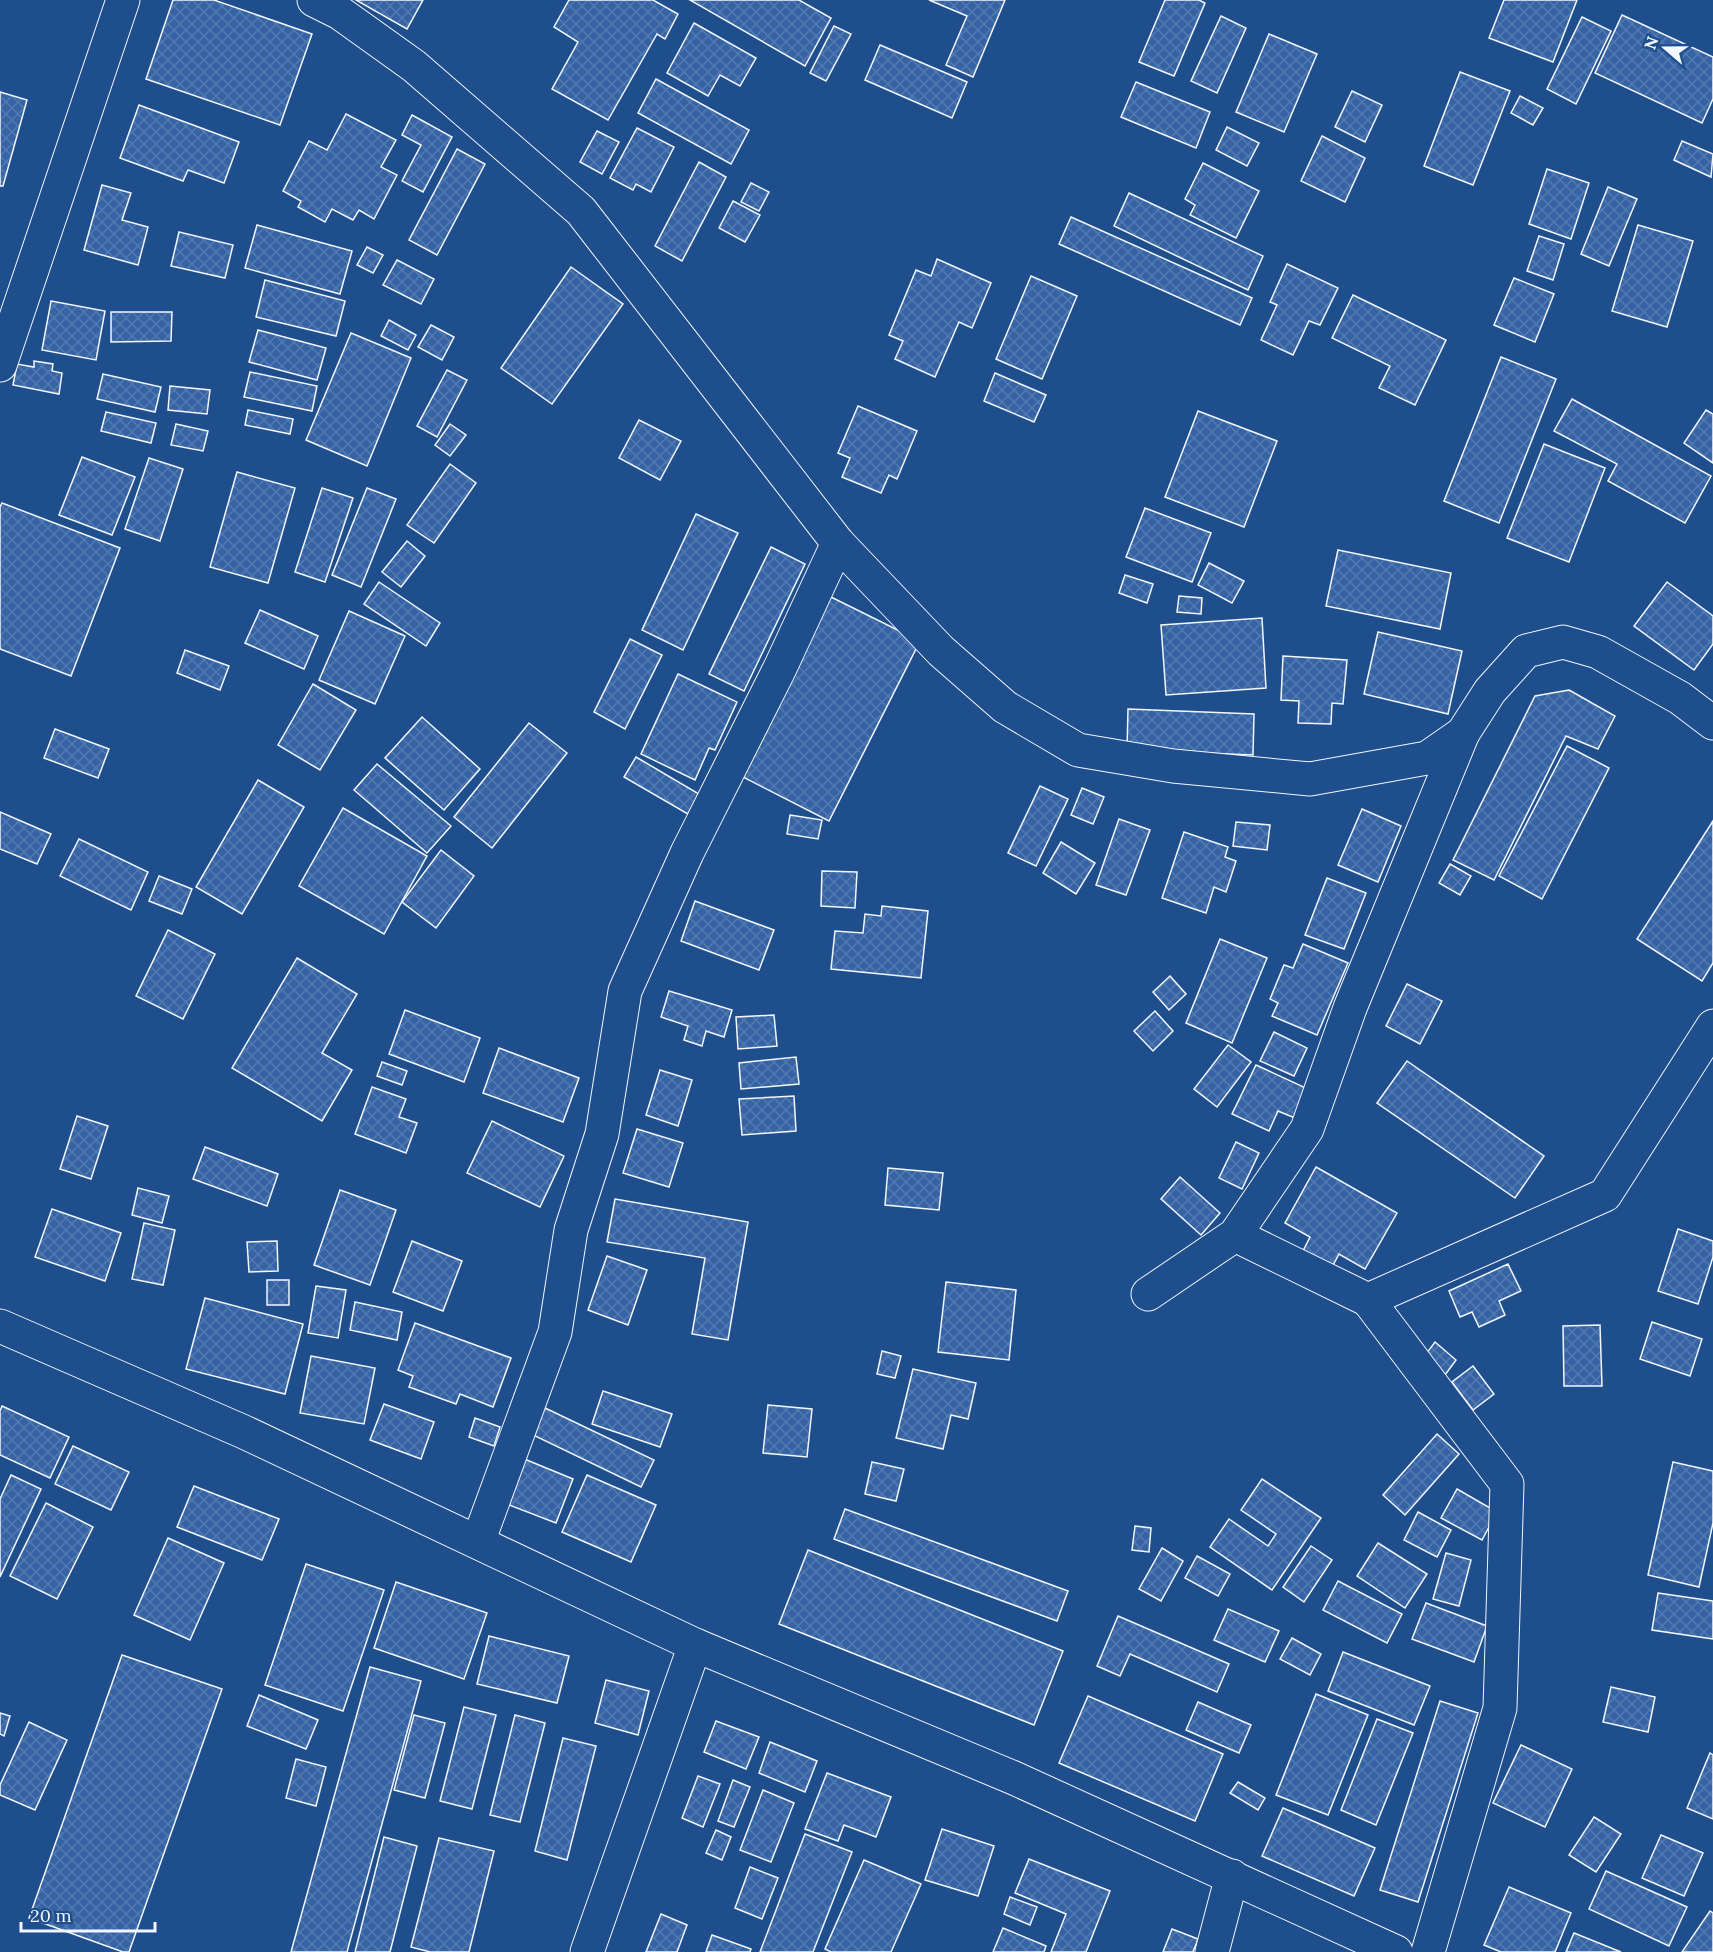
<svg xmlns="http://www.w3.org/2000/svg" width="1713" height="1952" font-family="Lora,serif">
	<style>
		.building { fill: url(#building-cross-hatch); stroke: #f2f6ff; stroke-width: 1.5 }
		.lines { fill: none; stroke-linecap: round; stroke-linejoin: round }
		.minor-casing { stroke: #f2f6ff; stroke-width: 35 }
		.minor { stroke: #1f4e8c; stroke-width: 33 }
	</style>
	<defs>
		<pattern id="building-cross-hatch" width="8" height="8" patternUnits="userSpaceOnUse" patternTransform="scale(1.5)"><rect width="8" height="8" fill="#3563a3"/><path d="M0 0l8 8M0 8l8-8" fill="none" stroke="#537ab1"/></pattern>
	</defs>
	<rect width="100%" height="100%" fill="#1f4e8c"/>
	<g class="building">
		<polygon points="173,0 214,0 312,34 280,125 146,79"/>
		<polygon points="356,0 423,0 407,29"/>
		<polygon points="569,0 653,0 678,14 665,39 657,34 608,120 552,89 578,42 554,27"/>
		<polygon points="690,0 799,0 831,18 805,66"/>
		<polygon points="929,0 1005,0 973,77 946,65 967,16"/>
		<polygon points="1165,0 1199,0 1205,3 1174,76 1139,62"/>
		<polygon points="1504,0 1577,0 1553,62 1489,38"/>
		<polygon points="1622,15 1713,57 1713,99 1702,123 1595,73"/>
		<polygon points="1221,16 1246,28 1217,93 1191,81"/>
		<polygon points="1582,17 1611,31 1576,104 1547,89"/>
		<polygon points="694,23 756,58 740,86 720,75 708,96 667,73"/>
		<polygon points="834,26 851,34 826,81 810,73"/>
		<polygon points="1269,34 1317,54 1284,132 1236,112"/>
		<polygon points="880,45 967,82 952,118 865,80"/>
		<polygon points="1460,72 1510,91 1473,185 1424,166"/>
		<polygon points="656,79 749,130 731,164 638,113"/>
		<polygon points="1136,82 1210,112 1196,148 1121,117"/>
		<polygon points="1352,91 1382,105 1365,142 1335,127"/>
		<polygon points="0,92 27,100 3,186 0,186"/>
		<polygon points="1520,96 1543,108 1533,125 1511,113"/>
		<polygon points="139,105 239,142 224,183 188,170 183,181 120,158"/>
		<polygon points="346,114 396,140 381,167 397,175 374,219 359,210 353,220 332,209 325,222 298,207 301,201 283,191 309,141 327,150"/>
		<polygon points="412,115 452,137 423,192 402,181 421,145 402,135"/>
		<polygon points="1227,127 1259,143 1247,166 1216,150"/>
		<polygon points="637,128 674,147 651,192 636,184 633,190 610,178"/>
		<polygon points="597,131 619,142 602,174 580,162"/>
		<polygon points="1322,136 1365,158 1345,202 1301,181"/>
		<polygon points="1682,141 1713,154 1711,177 1674,160"/>
		<polygon points="457,149 485,164 437,255 409,240"/>
		<polygon points="699,162 726,177 682,261 655,246"/>
		<polygon points="1203,163 1259,191 1236,238 1190,215 1195,205 1185,199"/>
		<polygon points="1547,169 1589,183 1571,239 1529,224"/>
		<polygon points="751,183 769,192 759,211 741,202"/>
		<polygon points="102,185 131,193 122,220 148,227 138,265 84,250"/>
		<polygon points="1608,187 1637,199 1609,266 1581,254"/>
		<polygon points="1129,193 1263,256 1248,290 1114,226"/>
		<polygon points="733,201 760,215 745,242 719,228"/>
		<polygon points="1071,217 1252,298 1240,325 1059,244"/>
		<polygon points="257,225 352,251 340,294 245,268"/>
		<polygon points="1638,225 1693,241 1667,327 1612,311"/>
		<polygon points="179,232 233,245 225,278 171,266"/>
		<polygon points="1539,236 1564,244 1553,280 1527,271"/>
		<polygon points="367,247 383,255 373,273 357,265"/>
		<polygon points="937,259 991,283 972,328 959,322 935,377 895,359 903,341 889,335 916,270 931,276"/>
		<polygon points="397,260 434,279 421,304 383,285"/>
		<polygon points="1287,264 1338,288 1320,325 1309,321 1293,355 1261,340 1277,305 1270,302"/>
		<polygon points="571,267 623,304 552,404 501,368"/>
		<polygon points="1031,276 1077,296 1042,379 996,359"/>
		<polygon points="1514,278 1554,294 1535,342 1494,325"/>
		<polygon points="265,280 345,301 336,336 256,317"/>
		<polygon points="1353,295 1446,340 1415,405 1379,388 1390,366 1332,338"/>
		<polygon points="51,301 105,311 96,360 42,350"/>
		<polygon points="111,312 172,312 171,341 111,342"/>
		<polygon points="389,320 416,335 408,350 381,336"/>
		<polygon points="431,325 454,337 442,360 418,347"/>
		<polygon points="258,330 326,348 317,380 249,362"/>
		<polygon points="351,333 411,358 367,466 306,440"/>
		<polygon points="1501,357 1556,379 1499,523 1444,501"/>
		<polygon points="34,361 53,364 52,371 62,373 59,394 13,385 17,364 34,367"/>
		<polygon points="447,370 467,380 437,437 417,426"/>
		<polygon points="250,372 317,386 312,411 244,397"/>
		<polygon points="995,373 1046,395 1034,422 984,401"/>
		<polygon points="103,374 161,387 155,412 97,399"/>
		<polygon points="170,386 210,390 207,414 168,410"/>
		<polygon points="1572,399 1711,476 1685,523 1608,481 1617,464 1554,431"/>
		<polygon points="858,406 917,431 897,479 889,475 881,493 842,477 850,458 838,453"/>
		<polygon points="248,410 293,419 290,434 245,425"/>
		<polygon points="1706,410 1713,414 1713,463 1684,443"/>
		<polygon points="1198,411 1277,441 1244,527 1165,497"/>
		<polygon points="106,412 156,423 151,443 101,431"/>
		<polygon points="639,420 681,441 660,480 619,458"/>
		<polygon points="176,424 208,431 203,451 171,445"/>
		<polygon points="450,424 466,435 450,456 435,445"/>
		<polygon points="1544,444 1605,468 1569,562 1507,538"/>
		<polygon points="82,457 135,477 112,535 59,515"/>
		<polygon points="149,458 183,469 160,541 125,529"/>
		<polygon points="450,464 476,483 434,543 407,525"/>
		<polygon points="237,472 295,488 268,583 210,567"/>
		<polygon points="322,488 353,498 325,582 295,572"/>
		<polygon points="367,488 396,499 361,587 332,575"/>
		<polygon points="2,503 120,548 71,676 0,649 0,507"/>
		<polygon points="1145,508 1211,533 1192,582 1126,557"/>
		<polygon points="696,514 738,533 683,650 642,630"/>
		<polygon points="407,541 425,556 401,587 382,572"/>
		<polygon points="771,547 805,564 744,691 709,674"/>
		<polygon points="1338,550 1451,573 1440,629 1326,606"/>
		<polygon points="1209,563 1244,581 1232,603 1198,585"/>
		<polygon points="1125,575 1153,584 1147,603 1119,593"/>
		<polygon points="379,582 440,623 426,646 364,604"/>
		<polygon points="1667,582 1713,616 1713,644 1694,670 1634,626"/>
		<polygon points="1179,596 1202,598 1201,614 1177,612"/>
		<polygon points="831,597 920,641 829,821 741,776"/>
		<polygon points="260,610 318,636 304,669 245,643"/>
		<polygon points="349,611 405,636 375,704 319,680"/>
		<polygon points="1262,618 1266,688 1166,695 1161,625"/>
		<polygon points="1378,632 1462,651 1448,714 1364,694"/>
		<polygon points="630,639 662,655 625,729 594,712"/>
		<polygon points="185,650 229,666 220,690 177,673"/>
		<polygon points="1283,656 1347,660 1343,704 1332,703 1331,724 1298,723 1299,701 1281,700"/>
		<polygon points="678,674 737,702 715,750 709,748 695,780 641,754"/>
		<polygon points="313,684 356,710 320,770 278,745"/>
		<polygon points="1569,690 1615,716 1598,749 1566,736 1494,880 1453,860 1535,696"/>
		<polygon points="1128,709 1254,714 1253,755 1127,750"/>
		<polygon points="422,717 480,769 444,810 385,758"/>
		<polygon points="529,723 567,753 492,848 454,817"/>
		<polygon points="55,729 109,749 98,778 44,758"/>
		<polygon points="1567,746 1609,768 1542,899 1499,876"/>
		<polygon points="636,757 704,797 693,817 624,777"/>
		<polygon points="377,764 451,826 427,853 354,790"/>
		<polygon points="258,780 304,807 242,914 196,887"/>
		<polygon points="1040,786 1068,799 1036,866 1008,853"/>
		<polygon points="1082,788 1104,797 1093,824 1071,815"/>
		<polygon points="343,808 427,856 384,934 299,886"/>
		<polygon points="1362,809 1401,826 1378,882 1338,865"/>
		<polygon points="0,812 51,834 37,864 0,849"/>
		<polygon points="790,815 822,820 818,839 787,834"/>
		<polygon points="1119,819 1150,830 1126,895 1096,885"/>
		<polygon points="1713,821 1713,963 1702,981 1637,939"/>
		<polygon points="1236,822 1270,825 1267,850 1233,846"/>
		<polygon points="1184,832 1228,847 1225,857 1236,861 1226,892 1214,887 1206,913 1162,898"/>
		<polygon points="79,839 148,872 131,910 60,876"/>
		<polygon points="1061,842 1095,863 1076,894 1043,873"/>
		<polygon points="441,850 474,876 436,928 402,902"/>
		<polygon points="1450,864 1471,876 1460,895 1439,883"/>
		<polygon points="822,871 857,872 855,908 821,906"/>
		<polygon points="159,876 192,889 182,914 149,901"/>
		<polygon points="1327,878 1366,893 1344,949 1305,935"/>
		<polygon points="695,901 774,930 759,970 681,941"/>
		<polygon points="882,906 928,911 921,978 831,969 835,931 863,933 865,914 881,916"/>
		<polygon points="168,930 215,954 183,1019 136,996"/>
		<polygon points="1220,939 1267,958 1232,1043 1186,1023"/>
		<polygon points="1303,944 1348,963 1317,1035 1272,1016 1278,1003 1270,999 1284,965 1293,968"/>
		<polygon points="297,958 357,994 322,1053 352,1070 322,1121 232,1068"/>
		<polygon points="1170,976 1186,994 1169,1010 1153,992"/>
		<polygon points="1407,984 1442,1001 1420,1044 1386,1026"/>
		<polygon points="669,991 732,1010 724,1037 706,1031 702,1046 684,1040 688,1026 661,1017"/>
		<polygon points="405,1010 480,1038 464,1082 389,1054"/>
		<polygon points="1155,1011 1173,1031 1153,1051 1134,1031"/>
		<polygon points="774,1015 777,1046 738,1049 736,1017"/>
		<polygon points="1274,1032 1307,1048 1294,1076 1260,1061"/>
		<polygon points="1228,1045 1251,1062 1217,1107 1194,1089"/>
		<polygon points="499,1048 579,1078 563,1122 483,1093"/>
		<polygon points="796,1057 799,1084 741,1089 739,1063"/>
		<polygon points="1407,1061 1544,1156 1515,1198 1377,1103"/>
		<polygon points="382,1062 407,1071 402,1085 377,1076"/>
		<polygon points="1256,1065 1308,1089 1295,1118 1278,1111 1269,1131 1232,1114"/>
		<polygon points="660,1070 692,1080 678,1126 646,1115"/>
		<polygon points="372,1087 406,1099 399,1117 417,1123 406,1153 355,1134"/>
		<polygon points="794,1096 796,1131 742,1135 739,1099"/>
		<polygon points="77,1116 108,1126 91,1179 60,1169"/>
		<polygon points="492,1121 564,1156 540,1207 467,1173"/>
		<polygon points="637,1129 683,1143 669,1187 623,1173"/>
		<polygon points="1236,1142 1259,1153 1242,1189 1219,1178"/>
		<polygon points="205,1147 278,1174 267,1206 193,1179"/>
		<polygon points="1316,1167 1397,1213 1365,1269 1339,1254 1332,1267 1303,1251 1310,1237 1285,1223"/>
		<polygon points="888,1168 943,1173 939,1210 885,1205"/>
		<polygon points="1180,1177 1220,1213 1201,1235 1161,1199"/>
		<polygon points="138,1188 169,1196 162,1223 132,1215"/>
		<polygon points="340,1190 396,1210 370,1285 314,1265"/>
		<polygon points="615,1199 748,1222 728,1340 692,1334 705,1258 607,1242"/>
		<polygon points="52,1209 121,1233 105,1281 35,1257"/>
		<polygon points="144,1223 175,1230 163,1285 132,1279"/>
		<polygon points="1678,1229 1713,1241 1713,1257 1698,1304 1658,1291"/>
		<polygon points="277,1241 278,1271 249,1272 247,1242"/>
		<polygon points="412,1241 462,1261 443,1311 393,1292"/>
		<polygon points="607,1256 647,1270 628,1325 588,1310"/>
		<polygon points="1508,1264 1521,1291 1499,1301 1505,1315 1479,1327 1472,1312 1460,1317 1449,1291"/>
		<rect x="267" y="1280" width="22" height="25"/>
		<polygon points="946,1282 1016,1290 1009,1360 938,1352"/>
		<polygon points="316,1286 346,1290 338,1338 308,1333"/>
		<polygon points="205,1298 303,1324 285,1394 186,1369"/>
		<polygon points="355,1302 402,1312 397,1340 350,1330"/>
		<polygon points="1652,1322 1702,1339 1690,1376 1640,1359"/>
		<polygon points="415,1323 511,1358 493,1407 460,1394 456,1404 409,1387 413,1376 398,1370"/>
		<polygon points="1600,1325 1602,1386 1564,1386 1563,1326"/>
		<polygon points="1435,1342 1456,1360 1445,1375 1423,1358"/>
		<polygon points="882,1351 901,1356 895,1378 877,1374"/>
		<polygon points="311,1356 375,1368 364,1424 300,1413"/>
		<polygon points="1473,1366 1494,1394 1473,1410 1452,1382"/>
		<polygon points="913,1369 976,1383 968,1419 951,1415 943,1449 896,1438"/>
		<polygon points="603,1391 672,1414 660,1447 592,1424"/>
		<polygon points="384,1404 434,1422 421,1459 370,1440"/>
		<polygon points="768,1405 812,1409 807,1457 763,1453"/>
		<polygon points="2,1406 69,1437 50,1478 0,1455 0,1411"/>
		<polygon points="543,1407 654,1460 641,1487 531,1434"/>
		<polygon points="475,1418 500,1427 494,1446 469,1437"/>
		<polygon points="1437,1434 1459,1454 1405,1515 1383,1495"/>
		<polygon points="73,1446 129,1472 111,1510 55,1484"/>
		<polygon points="517,1456 573,1479 556,1523 499,1501"/>
		<polygon points="872,1462 904,1469 896,1501 865,1494"/>
		<polygon points="1673,1462 1713,1471 1713,1523 1699,1587 1648,1575"/>
		<polygon points="11,1475 41,1489 0,1577 0,1499"/>
		<polygon points="587,1475 656,1505 631,1562 562,1532"/>
		<polygon points="1262,1479 1321,1518 1272,1590 1210,1547 1229,1519 1268,1546 1276,1534 1241,1510"/>
		<polygon points="194,1486 279,1519 262,1560 177,1527"/>
		<polygon points="1457,1489 1497,1512 1482,1540 1441,1518"/>
		<polygon points="46,1503 93,1527 57,1599 10,1576"/>
		<polygon points="845,1509 1068,1591 1057,1621 834,1539"/>
		<polygon points="1418,1512 1451,1530 1437,1557 1404,1540"/>
		<polygon points="1135,1526 1151,1528 1149,1552 1132,1550"/>
		<polygon points="168,1538 224,1563 190,1640 134,1615"/>
		<polygon points="1378,1543 1427,1574 1405,1608 1357,1576"/>
		<polygon points="1311,1546 1332,1560 1304,1602 1283,1587"/>
		<polygon points="1162,1548 1183,1561 1161,1601 1139,1589"/>
		<polygon points="808,1550 1063,1651 1034,1725 779,1624"/>
		<polygon points="1446,1553 1471,1560 1459,1606 1433,1599"/>
		<polygon points="1197,1556 1230,1574 1218,1596 1185,1578"/>
		<polygon points="306,1564 384,1590 343,1711 265,1685"/>
		<polygon points="1338,1581 1402,1614 1387,1643 1323,1610"/>
		<polygon points="396,1582 487,1613 464,1679 374,1648"/>
		<polygon points="1658,1593 1713,1601 1713,1639 1652,1630"/>
		<polygon points="1426,1603 1487,1626 1474,1662 1412,1639"/>
		<polygon points="1228,1609 1279,1631 1265,1662 1214,1640"/>
		<polygon points="1118,1616 1229,1664 1217,1692 1130,1654 1120,1676 1097,1666"/>
		<polygon points="489,1636 569,1656 557,1703 477,1684"/>
		<polygon points="1292,1638 1321,1654 1310,1675 1280,1659"/>
		<polygon points="1343,1652 1430,1686 1414,1725 1328,1691"/>
		<polygon points="122,1655 222,1689 129,1952 123,1952 29,1918"/>
		<polygon points="370,1667 421,1681 347,1952 291,1952"/>
		<polygon points="606,1680 649,1691 638,1735 595,1723"/>
		<polygon points="1611,1687 1655,1697 1648,1732 1603,1722"/>
		<polygon points="1316,1694 1368,1715 1328,1815 1276,1795"/>
		<polygon points="259,1695 318,1720 306,1749 247,1726"/>
		<polygon points="1088,1696 1223,1754 1195,1821 1059,1763"/>
		<polygon points="1440,1701 1478,1713 1418,1902 1380,1890"/>
		<polygon points="1198,1702 1251,1725 1239,1753 1186,1730"/>
		<polygon points="464,1707 496,1715 472,1809 440,1801"/>
		<polygon points="0,1713 10,1716 4,1736 0,1734"/>
		<polygon points="414,1715 445,1723 425,1798 394,1790"/>
		<polygon points="515,1715 545,1723 520,1822 490,1815"/>
		<polygon points="1377,1719 1413,1733 1376,1825 1341,1810"/>
		<polygon points="716,1721 759,1737 746,1769 704,1752"/>
		<polygon points="29,1722 67,1740 35,1810 0,1795 0,1785"/>
		<polygon points="563,1738 596,1746 567,1860 535,1851"/>
		<polygon points="770,1742 817,1761 805,1792 759,1773"/>
		<polygon points="1521,1745 1572,1769 1545,1827 1493,1803"/>
		<polygon points="1710,1753 1713,1755 1713,1819 1687,1808"/>
		<polygon points="296,1759 326,1767 316,1806 286,1798"/>
		<polygon points="827,1773 891,1797 876,1837 844,1825 838,1841 805,1829"/>
		<polygon points="698,1776 720,1784 703,1827 682,1818"/>
		<polygon points="733,1780 750,1787 734,1827 718,1821"/>
		<polygon points="1238,1782 1265,1798 1258,1810 1230,1793"/>
		<polygon points="763,1790 794,1803 771,1862 740,1850"/>
		<polygon points="1283,1808 1375,1848 1354,1896 1262,1856"/>
		<polygon points="1594,1817 1621,1834 1596,1872 1569,1855"/>
		<polygon points="942,1829 994,1846 978,1896 925,1880"/>
		<polygon points="716,1830 731,1837 722,1860 706,1853"/>
		<polygon points="805,1834 852,1852 813,1952 760,1952"/>
		<polygon points="1661,1835 1703,1853 1684,1896 1642,1878"/>
		<polygon points="384,1837 417,1846 390,1952 355,1952"/>
		<polygon points="439,1838 494,1851 469,1952 430,1952 411,1947"/>
		<polygon points="1029,1859 1110,1891 1086,1952 1051,1952 1066,1914 1015,1893"/>
		<polygon points="864,1860 921,1884 891,1952 831,1952 825,1949"/>
		<polygon points="750,1867 778,1878 762,1919 735,1908"/>
		<polygon points="1606,1871 1687,1907 1669,1946 1589,1909"/>
		<polygon points="1509,1887 1571,1913 1555,1952 1501,1952 1484,1945"/>
		<polygon points="1010,1897 1037,1907 1030,1925 1004,1914"/>
		<polygon points="1710,1911 1713,1913 1713,1952 1682,1952"/>
		<polygon points="661,1914 687,1925 677,1952 646,1952"/>
		<polygon points="1003,1928 1046,1946 1044,1952 993,1952"/>
		<polygon points="1172,1929 1198,1939 1193,1952 1163,1952"/>
		<polygon points="1574,1933 1621,1952 1566,1952"/>
		<polygon points="712,1935 751,1949 750,1952 706,1952"/>
	</g>
	<g class="lines">
		<g class="minor-casing">
			<g id="minor">
				<polyline points="314,0 340,13 414,66 581,211 838,543 941,651 1005,707 1078,750 1173,766 1310,779 1427,758 1463,733 1490,691 1526,651 1563,642 1598,652 1680,698 1713,723"/>
				<polyline points="0,365 123,0"/>
				<polyline points="1235,1235 1368,1300 1605,1195 1713,1026"/>
				<polyline points="1148,1294 1235,1235 1307,1129 1350,1008 1463,733"/>
				<polyline points="1368,1300 1507,1484 1500,1708 1428,1952"/>
				<polyline points="0,1326 244,1432 695,1645 1014,1778 1396,1952"/>
				<polyline points="478,1542 555,1332 571,1230 602,1134 625,991 687,853 780,668 838,543"/>
				<polyline points="587,1952 695,1645"/>
				<polyline points="1212,1952 1232,1876"/>
			</g>
		</g>
		<use href="#minor" class="minor"/>
	</g>
	<g transform="translate(1665 48) rotate(290)" stroke="#1f4e8c" stroke-width="4.5" paint-order="stroke">
	<path d="M0-4.5L10 22L0 15L-10 22Z" fill="#f2f6ff"/>
	<text y="-9" font-size="16" font-weight="bold" text-anchor="middle" fill="#f2f6ff">N</text>
	</g>
	<path d="M21 1922v9h134v-9" fill="none" stroke="#f2f6ff" stroke-width="3"/>
	<text x="30" y="1922" font-size="18" fill="#f2f6ff" stroke="#1f4e8c" stroke-width="4.5" paint-order="stroke">20 m</text>
</svg>
